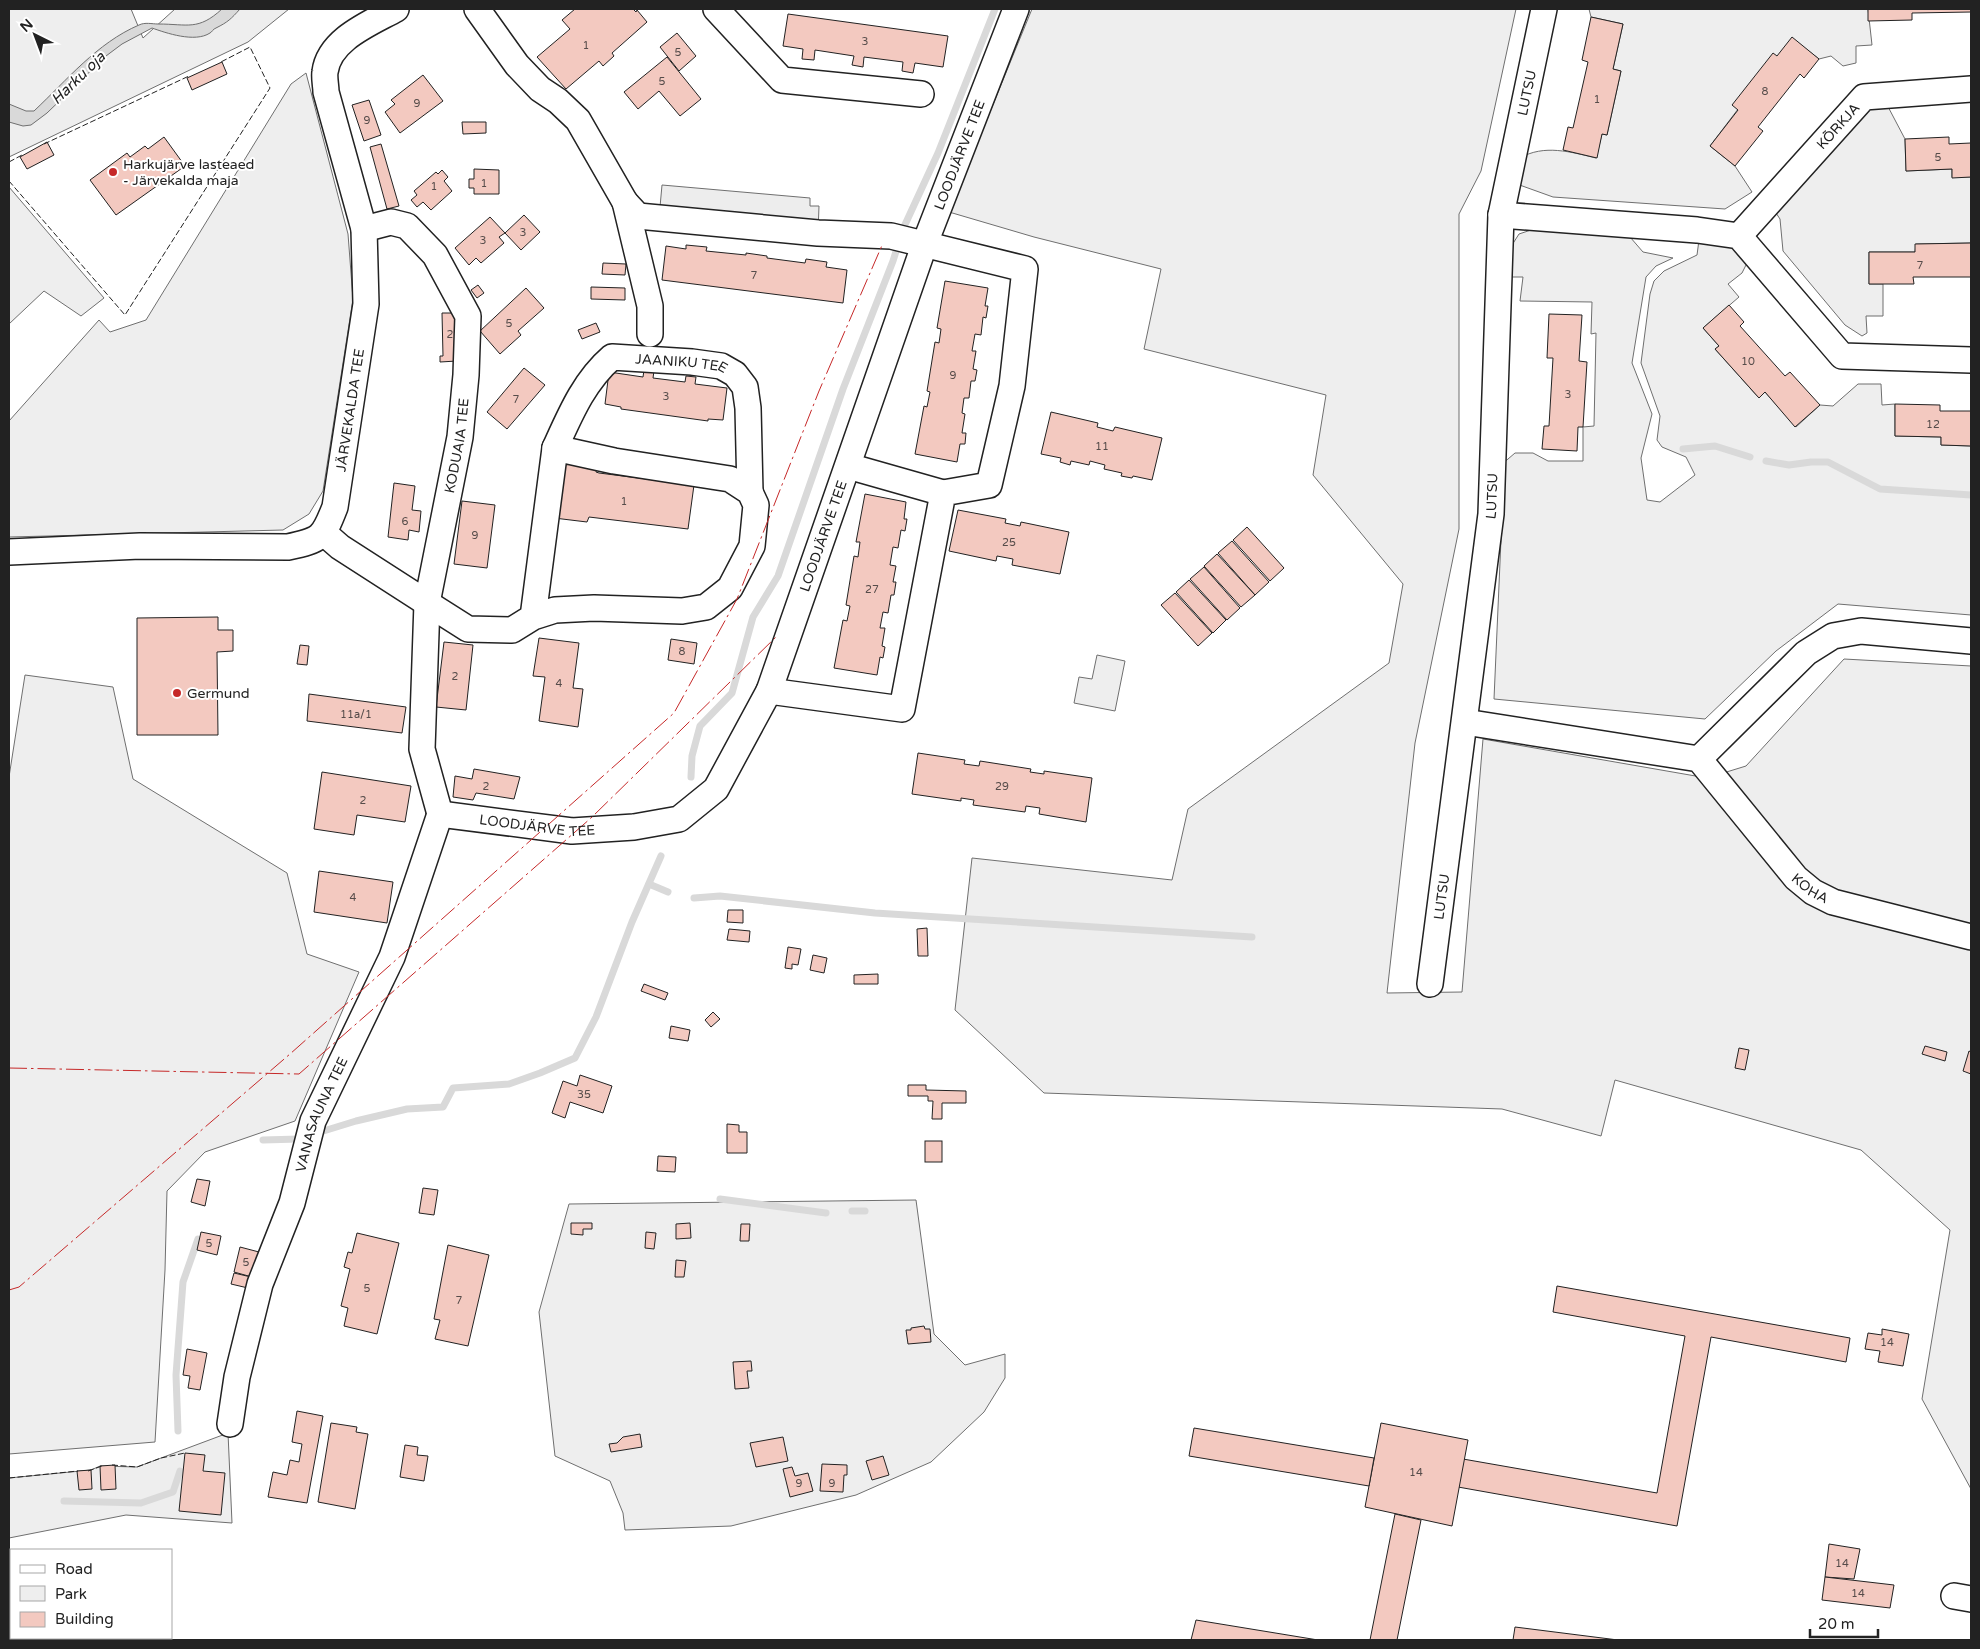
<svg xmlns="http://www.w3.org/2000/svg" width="1980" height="1649" font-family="'Varela Round',sans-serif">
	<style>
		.green { fill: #eee; stroke: #6f6f6f }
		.parking { fill: #ededed; stroke: #6f6f6f }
		.water { fill: #d9d9d9; stroke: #6f6f6f }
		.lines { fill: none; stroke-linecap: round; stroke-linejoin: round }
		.stream { stroke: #d9d9d9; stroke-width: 7 }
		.building { fill: #f3c9c0; stroke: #222 }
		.minor-casing { stroke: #222; stroke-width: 28 }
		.minor { stroke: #fff; stroke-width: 25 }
		.fence { stroke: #222; stroke-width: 1; stroke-dasharray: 6 2.5; stroke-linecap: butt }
		.power { stroke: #c62828; stroke-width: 1; stroke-dasharray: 18 4 2.5 4; stroke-linecap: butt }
		.poi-dot { fill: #c62828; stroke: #fff; stroke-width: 2 }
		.labels { text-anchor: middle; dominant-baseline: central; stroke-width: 4; stroke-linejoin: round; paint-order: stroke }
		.number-label { font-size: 11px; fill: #564c4a }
		.street-label { font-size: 14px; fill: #222; stroke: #fff }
		.poi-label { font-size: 14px; fill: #222; stroke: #fff; text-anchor: start }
		.water-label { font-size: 15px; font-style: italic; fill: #222; stroke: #fff }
	</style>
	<rect width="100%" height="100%" fill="#fff"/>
	<g class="green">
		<polygon points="9,9 131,9 143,38 175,9 289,9 248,42 9,157"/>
		<polygon points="1032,9 1516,9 1481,171 1459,214 1459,529 1415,743 1387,993 1462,992 1483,739 1707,778 1746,766 1844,659 1971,666 1971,1489 1922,1399 1950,1230 1861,1150 1615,1080 1601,1136 1502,1109 1044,1093 955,1010 972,858 1172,880 1188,809 1389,663 1403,584 1313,475 1326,395 1144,349 1161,269 1034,237 949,212"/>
		<path d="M1589,9H1868L1872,45L1856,46V63L1843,66L1831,56L1819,59L1792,38L1710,146L1735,166L1752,192L1725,209L1553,197L1514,183L1520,158C1544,144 1571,152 1596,158L1602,134L1607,135L1621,71L1613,69L1623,24L1591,17Z"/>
		<polygon points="306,73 348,234 353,299 323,491 309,514 283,530 9,537 9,421 99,320 110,332 146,320 291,84"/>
		<polygon points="1885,101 1905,139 1906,171 1952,169 1952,177 1971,177 1971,243 1916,244 1915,252 1869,252 1869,284 1883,284 1883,316 1866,316 1867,333 1862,336 1845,325 1783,251 1780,219 1774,210 1863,110"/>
		<polygon points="9,187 104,298 81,316 44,291 9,324"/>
		<polygon points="1534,229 1630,237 1643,252 1673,258 1656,266 1646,277 1632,363 1652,414 1641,458 1647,500 1660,502 1695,475 1686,457 1662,447 1657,440 1660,416 1641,363 1650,294 1654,281 1664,271 1697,255 1699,240 1732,244 1748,261 1742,273 1728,284 1739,297 1703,328 1719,346 1715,349 1758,397 1765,392 1796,427 1820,405 1833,406 1858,384 1881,384 1882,405 1895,404 1895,436 1941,437 1941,445 1971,446 1971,615 1838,604 1776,651 1705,719 1494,699 1503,494 1501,465 1515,453 1533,453 1548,461 1583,461 1583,427 1594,426 1596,333 1591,334 1592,302 1520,301 1523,277 1509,277 1512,245 1519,234"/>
		<polygon points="1097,655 1125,661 1115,711 1074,703 1079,677 1092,679"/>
		<polygon points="25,675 113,687 133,779 287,873 307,954 359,972 295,1121 205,1152 167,1191 165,1270 155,1442 9,1454 9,777"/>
		<polygon points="916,1200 934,1334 965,1365 1005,1354 1005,1378 984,1412 931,1462 856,1495 731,1526 625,1530 623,1513 610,1481 555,1456 539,1312 569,1204"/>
		<polygon points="228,1433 232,1523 126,1515 9,1538 9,1478 91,1470 100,1466 137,1467"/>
	</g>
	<polygon class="parking" points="662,185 810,198 810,206 819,206 818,233 659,218"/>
	<path class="water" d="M222,9H240C231,19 228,22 216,28C213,29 212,32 210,33C195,43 166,33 152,28L122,44L106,56L47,113L31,125L23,126L9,122V104L26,111H34C67,80 97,43 139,25C145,22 152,24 158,24C188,24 198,31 222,9Z"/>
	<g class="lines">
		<g class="stream">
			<polyline points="1683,449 1715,446 1750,457"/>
			<polyline points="1766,461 1789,465 1811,462 1828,462 1880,489 1971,495"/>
			<polyline points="691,777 692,756 700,726 732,693 753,617 778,576 843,389 893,261 903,229 938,153 995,9"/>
			<polyline points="649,884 668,892"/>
			<polyline points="694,898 720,896 875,913 1252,937"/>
			<polyline points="317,1133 356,1121 407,1109 443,1107 453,1088 509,1084 540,1073 575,1058 596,1017 632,922 661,856"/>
			<polyline points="263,1140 299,1139"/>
			<polyline points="720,1199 826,1213"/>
			<polyline points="852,1211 865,1211"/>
			<polyline points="178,1431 176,1375 183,1282 198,1239"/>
			<polyline points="64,1501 141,1503 173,1492 180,1471"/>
		</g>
	</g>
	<g class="building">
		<polygon points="575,9 633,9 636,12 637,10 647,22 612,53 614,56 603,66 599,61 566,89 537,57 570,29 562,20"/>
		<polygon points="1868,9 1971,9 1971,12 1912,13 1912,20 1868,21"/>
		<polygon points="788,14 948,36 943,67 915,63 913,73 902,71 903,62 864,57 863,67 852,65 854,56 815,50 814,60 802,59 803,49 783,46"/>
		<polygon points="1591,17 1623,24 1613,69 1621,71 1607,135 1602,134 1597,158 1563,150 1568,127 1573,128 1588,62 1582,60"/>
		<polygon points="677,33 696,56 679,71 660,47"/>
		<polygon points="1792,37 1819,59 1804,78 1800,74 1758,127 1763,131 1735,166 1710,146 1738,110 1732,105 1773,53 1777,56"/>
		<polygon points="667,57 701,99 680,116 659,91 638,109 624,92"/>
		<polygon points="222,62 227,74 192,90 187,78"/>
		<polygon points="423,75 443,101 400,133 385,112 395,104 391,100"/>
		<polygon points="369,100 381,135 364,141 352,105"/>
		<polygon points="462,122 486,122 486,133 463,134"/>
		<polygon points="164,137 185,166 116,215 90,180 127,153 130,157 145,146 148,149"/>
		<polygon points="1949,137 1949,144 1971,143 1971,177 1952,178 1952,169 1906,171 1905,139"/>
		<polygon points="47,142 54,155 27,169 20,157"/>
		<polygon points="381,144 399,206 387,209 370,147"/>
		<polygon points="474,169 499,170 499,194 474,194 474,188 469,188 469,179 474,179"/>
		<polygon points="442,170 448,177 444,181 452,191 431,210 423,202 417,207 411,200 417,195 414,191 436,172 438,174"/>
		<polygon points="524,215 540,232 521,250 505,233"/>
		<polygon points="490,217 505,233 499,237 504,243 481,263 476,258 469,265 455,248"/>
		<polygon points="1971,243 1971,277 1913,277 1914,284 1869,284 1869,252 1915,252 1915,244"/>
		<polygon points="686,245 707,247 706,251 746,255 746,253 767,256 767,258 805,263 806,259 827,262 826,267 847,270 843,303 662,280 666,246 686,249"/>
		<polygon points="603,263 626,264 625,275 602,274"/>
		<polygon points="945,281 988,288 985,306 988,306 986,318 983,317 981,335 975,334 972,351 976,351 973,369 977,370 975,381 971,381 969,398 964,398 962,413 965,414 962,433 966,433 965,444 960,444 957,462 915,454 924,406 927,407 930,392 927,391 935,342 939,343 941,329 937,328"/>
		<polygon points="478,285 484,293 477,298 471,290"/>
		<polygon points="591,287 625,288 625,300 591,299"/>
		<polygon points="526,288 544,308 518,331 521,335 500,354 480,331"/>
		<polygon points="1729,305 1744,322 1740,326 1785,376 1790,372 1820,405 1795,427 1765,392 1759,398 1715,349 1719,346 1703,328"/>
		<polygon points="442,313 456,313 457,361 440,362 440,356 443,356"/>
		<polygon points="1549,314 1582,315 1579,361 1587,362 1583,427 1578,427 1577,451 1542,449 1544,426 1549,426 1553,358 1547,358"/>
		<polygon points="596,323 600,332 582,339 578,330"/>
		<polygon points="524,368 545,385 507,429 487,412"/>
		<polygon points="644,370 654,371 653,378 685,382 686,376 696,377 695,384 727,388 723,420 708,419 708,421 621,409 621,407 605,404 609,372 643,377"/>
		<polygon points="1895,404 1940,405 1940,411 1971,411 1971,446 1941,445 1941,437 1895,436"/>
		<polygon points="1051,412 1098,423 1097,427 1113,431 1115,427 1162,438 1152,480 1133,476 1132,478 1121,476 1122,473 1104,469 1105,465 1090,461 1089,465 1071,461 1070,465 1060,462 1061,458 1041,454"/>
		<polygon points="562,463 597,467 596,472 599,473 694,485 688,529 589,517 587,522 554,518"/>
		<polygon points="394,483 415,486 412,510 421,511 419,532 409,530 408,540 388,537"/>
		<polygon points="865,494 906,502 904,519 907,519 905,531 901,530 898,548 893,547 890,565 896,566 893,582 896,582 894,595 891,595 888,613 883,612 880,628 885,628 882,646 885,647 883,658 880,657 877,675 834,668 843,620 847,621 850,606 846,605 854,556 858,557 860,542 856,542"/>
		<polygon points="462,501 495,505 487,568 454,564"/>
		<polygon points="958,510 1006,519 1005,523 1020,526 1021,522 1069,532 1060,574 1012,565 1013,559 997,556 996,561 949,551"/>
		<polygon points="1247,527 1284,568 1270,581 1233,540"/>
		<polygon points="1232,541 1269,582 1255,595 1218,553"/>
		<polygon points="1217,554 1255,595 1241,607 1204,566"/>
		<polygon points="1204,567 1240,608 1227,620 1190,579"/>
		<polygon points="1189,580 1226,620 1213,633 1176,592"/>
		<polygon points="1175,593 1212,633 1198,646 1161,605"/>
		<polygon points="218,617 218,630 233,630 233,651 217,652 218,735 137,735 137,618"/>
		<polygon points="539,638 579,643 573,688 583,689 578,727 539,721 545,677 533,676"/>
		<polygon points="671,639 697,643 694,664 668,660"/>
		<polygon points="444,642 473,645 466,710 436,707"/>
		<polygon points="300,645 309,646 307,665 297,664"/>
		<polygon points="309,694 406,707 402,733 307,721"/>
		<polygon points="918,753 965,760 964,764 979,766 980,761 1031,769 1030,772 1044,774 1044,771 1092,778 1086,822 1039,814 1040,808 1026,806 1025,812 973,805 974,800 961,798 961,801 912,794"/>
		<polygon points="474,769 520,777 514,799 476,793 473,800 453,797 455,776 472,779"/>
		<polygon points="322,772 411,786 405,822 357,815 354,835 314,829"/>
		<polygon points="319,871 393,882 387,923 314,912"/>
		<polygon points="728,910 743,910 743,923 727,922"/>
		<polygon points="927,928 928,956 918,956 917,929"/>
		<polygon points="729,929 750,931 749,942 727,940"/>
		<polygon points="788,947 801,949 798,965 792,964 792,969 785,968"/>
		<polygon points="813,955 827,958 824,973 810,970"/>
		<polygon points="878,974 878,984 854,984 854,975"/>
		<polygon points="644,984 668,993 665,1000 641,991"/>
		<polygon points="713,1012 720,1019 711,1027 705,1020"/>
		<polygon points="671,1026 690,1030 688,1041 669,1038"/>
		<polygon points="1925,1046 1947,1052 1945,1061 1922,1054"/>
		<polygon points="1739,1048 1749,1050 1745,1070 1735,1068"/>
		<polygon points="1969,1051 1971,1052 1971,1074 1963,1071"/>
		<polygon points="580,1075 612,1086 603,1113 570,1102 565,1118 552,1113 563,1081 577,1086"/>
		<polygon points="908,1085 926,1085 926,1090 966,1091 966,1103 942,1103 942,1119 932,1119 933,1101 928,1101 928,1096 908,1096"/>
		<polygon points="727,1124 739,1125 739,1132 747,1132 747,1153 727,1153"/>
		<rect x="925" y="1141" width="17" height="21"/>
		<polygon points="658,1156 676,1157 675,1172 657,1171"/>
		<polygon points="197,1179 210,1181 205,1206 191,1202"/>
		<polygon points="423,1188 438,1190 434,1215 419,1213"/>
		<polygon points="571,1223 592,1223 592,1229 583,1229 583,1235 571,1234"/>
		<polygon points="690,1223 691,1238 676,1239 676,1224"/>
		<polygon points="741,1224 750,1224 749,1241 740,1241"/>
		<polygon points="201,1232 221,1236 217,1255 197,1250"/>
		<polygon points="646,1232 656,1233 654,1249 645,1248"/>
		<polygon points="357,1233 399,1243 377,1334 344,1326 348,1308 341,1306 350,1269 344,1267 348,1252 352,1253"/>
		<polygon points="448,1245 489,1255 468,1346 435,1339 440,1320 434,1319"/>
		<polygon points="240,1247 259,1252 252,1277 234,1272"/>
		<polygon points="676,1260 686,1261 684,1277 675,1277"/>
		<polygon points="234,1273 251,1277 248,1288 231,1284"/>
		<polygon points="1557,1286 1850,1338 1846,1362 1711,1337 1677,1526 1458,1487 1463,1459 1657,1493 1685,1336 1553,1312"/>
		<polygon points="924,1326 925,1329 930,1329 931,1342 908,1344 906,1330 911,1330 911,1328"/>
		<polygon points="1882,1329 1909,1334 1903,1366 1878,1362 1880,1351 1865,1349 1868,1333 1882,1335"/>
		<polygon points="187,1349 207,1353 200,1390 188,1388 190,1376 183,1375"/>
		<polygon points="751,1361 752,1371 747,1371 749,1388 735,1389 733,1362"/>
		<polygon points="297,1411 323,1416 307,1503 268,1497 273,1472 287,1475 290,1460 299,1462 302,1444 292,1442"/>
		<polygon points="331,1423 357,1427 356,1432 368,1434 355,1509 318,1502"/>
		<polygon points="1381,1423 1468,1440 1452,1526 1365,1507"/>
		<polygon points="1194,1428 1374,1458 1369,1486 1189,1456"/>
		<polygon points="640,1434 642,1447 611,1452 609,1444 617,1443 623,1437"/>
		<polygon points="783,1437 788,1461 756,1467 750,1443"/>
		<polygon points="405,1445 418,1447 417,1455 428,1456 424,1481 400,1477"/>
		<polygon points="185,1453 205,1455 203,1471 225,1473 221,1515 179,1511"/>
		<polygon points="883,1456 889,1475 872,1480 866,1461"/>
		<polygon points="822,1464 847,1465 847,1475 844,1475 843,1492 820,1491"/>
		<polygon points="115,1465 116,1489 101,1490 100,1466"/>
		<polygon points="792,1467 795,1476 808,1473 813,1491 790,1497 783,1469"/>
		<polygon points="91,1470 92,1489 79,1490 77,1471"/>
		<polygon points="1395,1514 1421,1520 1397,1640 1370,1640"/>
		<polygon points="1829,1544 1860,1549 1854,1579 1825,1577"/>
		<polygon points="1825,1577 1894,1585 1890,1608 1822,1600"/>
		<polygon points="1196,1620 1318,1640 1191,1640"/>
		<polygon points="1515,1627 1618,1640 1513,1640"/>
	</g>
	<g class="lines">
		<g class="minor-casing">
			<g id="minor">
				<polyline points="477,9 517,65 540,89 558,101 578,120 625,202 638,216 818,233 891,236 1025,269 1012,386 989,485 943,493 902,709 769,691"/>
				<polyline points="716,9 782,80 921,94"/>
				<polyline points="625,202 650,306 650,334"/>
				<polyline points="1501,215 1697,230 1739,236 1842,356 1971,360"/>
				<path id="s1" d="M1739,236L1864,97L1971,89"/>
				<path id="s2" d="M555,448C570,415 584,381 612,357L692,362L721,366L735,374L745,387L748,408L750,492"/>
				<polyline points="848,466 943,493"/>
				<path id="s3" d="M324,533L340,547L427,603L460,437L466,375L468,316L435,255L407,226L391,222L364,229"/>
				<path id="s4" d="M9,552L140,546L288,547C321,540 323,538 335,507L366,304L364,229L326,92C326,86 324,78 325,72C329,39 371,23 396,9"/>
				<polyline points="427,603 468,629 512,630 533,617 555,610 594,608 682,611 706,607 730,588 752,546 756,505 750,492 730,479 614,461 555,448 533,617"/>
				<polyline points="427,603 422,749 440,814"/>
				<path id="s5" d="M1465,722L1699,759L1796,878L1813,892L1833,902L1971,937"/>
				<polyline points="1699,759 1806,653 1833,636 1861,631 1971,641"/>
				<path id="s6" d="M440,814L572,831L634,827L679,819L716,789L769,691L925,243L1016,9"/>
				<path id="s7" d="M1430,984L1491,514L1501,215L1544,9"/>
				<path id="s8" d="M230,1424L237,1377L260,1284L292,1203L313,1121L392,957L440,814"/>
				<polyline points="1954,1596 1971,1599"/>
			</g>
		</g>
		<use href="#minor" class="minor"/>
		<g class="fence">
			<polyline points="44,144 189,76"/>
			<polyline points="9,162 22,155"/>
			<polyline points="9,181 125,315 270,88 250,47 219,63"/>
			<polyline points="112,1465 137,1467 161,1458 185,1453"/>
			<polyline points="88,1471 102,1466"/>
			<polyline points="9,1478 78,1471"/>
		</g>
		<g class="power">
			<polyline points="9,1068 299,1074 591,818 777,636"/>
			<polyline points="9,1290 19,1287 290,1054 674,713 737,599 819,391 883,243"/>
		</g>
	</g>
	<g class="poi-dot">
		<circle cx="113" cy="172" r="5"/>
		<circle cx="177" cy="693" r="5"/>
	</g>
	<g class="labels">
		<g class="number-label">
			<text x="865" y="41">3</text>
			<text x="586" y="45">1</text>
			<text x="678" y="52">5</text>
			<text x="662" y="81">5</text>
			<text x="1765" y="91">8</text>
			<text x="1597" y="99">1</text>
			<text x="417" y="103">9</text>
			<text x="367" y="120">9</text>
			<text x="1938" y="157">5</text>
			<text x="484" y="183">1</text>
			<text x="434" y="186">1</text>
			<text x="523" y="232">3</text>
			<text x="483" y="240">3</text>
			<text x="1920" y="265">7</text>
			<text x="754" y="275">7</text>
			<text x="509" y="323">5</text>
			<text x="450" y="334">2</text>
			<text x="1748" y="361">10</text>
			<text x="953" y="375">9</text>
			<text x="1568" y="394">3</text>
			<text x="666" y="396">3</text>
			<text x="516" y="399">7</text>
			<text x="1933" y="424">12</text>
			<text x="1102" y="446">11</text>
			<text x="624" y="501">1</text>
			<text x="405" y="521">6</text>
			<text x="475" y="535">9</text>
			<text x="1009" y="542">25</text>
			<text x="872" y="589">27</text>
			<text x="682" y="651">8</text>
			<text x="455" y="676">2</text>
			<text x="559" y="683">4</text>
			<text x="356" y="714">11a/1</text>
			<text x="486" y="786">2</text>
			<text x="1002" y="786">29</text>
			<text x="363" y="800">2</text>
			<text x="353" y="897">4</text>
			<text x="584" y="1094">35</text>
			<text x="209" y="1243">5</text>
			<text x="246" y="1262">5</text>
			<text x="367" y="1288">5</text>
			<text x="459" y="1300">7</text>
			<text x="1887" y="1342">14</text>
			<text x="1416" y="1472">14</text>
			<text x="799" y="1483">9</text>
			<text x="832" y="1483">9</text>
			<text x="1842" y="1563">14</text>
			<text x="1858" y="1593">14</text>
		</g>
		<g class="street-label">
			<text stroke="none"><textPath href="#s7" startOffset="898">LUTSU</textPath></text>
			<text stroke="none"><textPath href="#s1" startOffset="148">KÕRKJA</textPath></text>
			<text stroke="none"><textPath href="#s6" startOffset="969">LOODJÄRVE TEE</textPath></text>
			<text stroke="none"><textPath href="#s2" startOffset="178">JAANIKU TEE</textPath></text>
			<text stroke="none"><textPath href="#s4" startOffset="444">JÄRVEKALDA TEE</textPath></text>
			<text stroke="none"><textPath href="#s3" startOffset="285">KODUAIA TEE</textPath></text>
			<text stroke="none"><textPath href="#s7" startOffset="492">LUTSU</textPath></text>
			<text stroke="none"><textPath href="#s6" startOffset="564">LOODJÄRVE TEE</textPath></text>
			<text stroke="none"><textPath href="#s6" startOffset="98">LOODJÄRVE TEE</textPath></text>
			<text stroke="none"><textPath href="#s5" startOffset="408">KOHA</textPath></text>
			<text stroke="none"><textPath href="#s7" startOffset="88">LUTSU</textPath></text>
			<text stroke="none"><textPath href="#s8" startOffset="324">VANASAUNA TEE</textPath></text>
		</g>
		<g class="poi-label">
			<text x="123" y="164">Harkujärve lasteaed<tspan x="123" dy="16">- Järvekalda maja</tspan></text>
			<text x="187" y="693">Germund</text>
		</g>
		<g class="water-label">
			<text transform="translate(78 78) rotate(-44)">Harku oja</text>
		</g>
	</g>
	<rect width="1980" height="1649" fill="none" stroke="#222222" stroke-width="20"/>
	<rect x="10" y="1549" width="162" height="90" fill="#ffffff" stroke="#a7a7a7"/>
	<rect x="20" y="1565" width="25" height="8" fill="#ffffff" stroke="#a7a7a7"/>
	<text x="55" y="1574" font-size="15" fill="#222222">Road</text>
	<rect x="20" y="1586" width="25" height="15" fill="#eeeeee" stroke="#a7a7a7"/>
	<text x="55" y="1599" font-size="15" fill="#222222">Park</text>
	<rect x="20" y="1612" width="25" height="15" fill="#f3c9c0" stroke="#a7a7a7"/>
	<text x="55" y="1624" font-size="15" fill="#222222">Building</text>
	<g transform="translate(35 35) rotate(318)" stroke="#ffffff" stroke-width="4" paint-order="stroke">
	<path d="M0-4L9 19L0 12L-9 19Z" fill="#222222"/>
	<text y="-8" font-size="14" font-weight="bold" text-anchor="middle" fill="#222222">N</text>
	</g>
	<path d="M1810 1629v8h68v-8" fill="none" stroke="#222222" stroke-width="2.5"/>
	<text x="1818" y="1629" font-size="15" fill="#222222" stroke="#ffffff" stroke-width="4" paint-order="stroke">20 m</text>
</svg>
